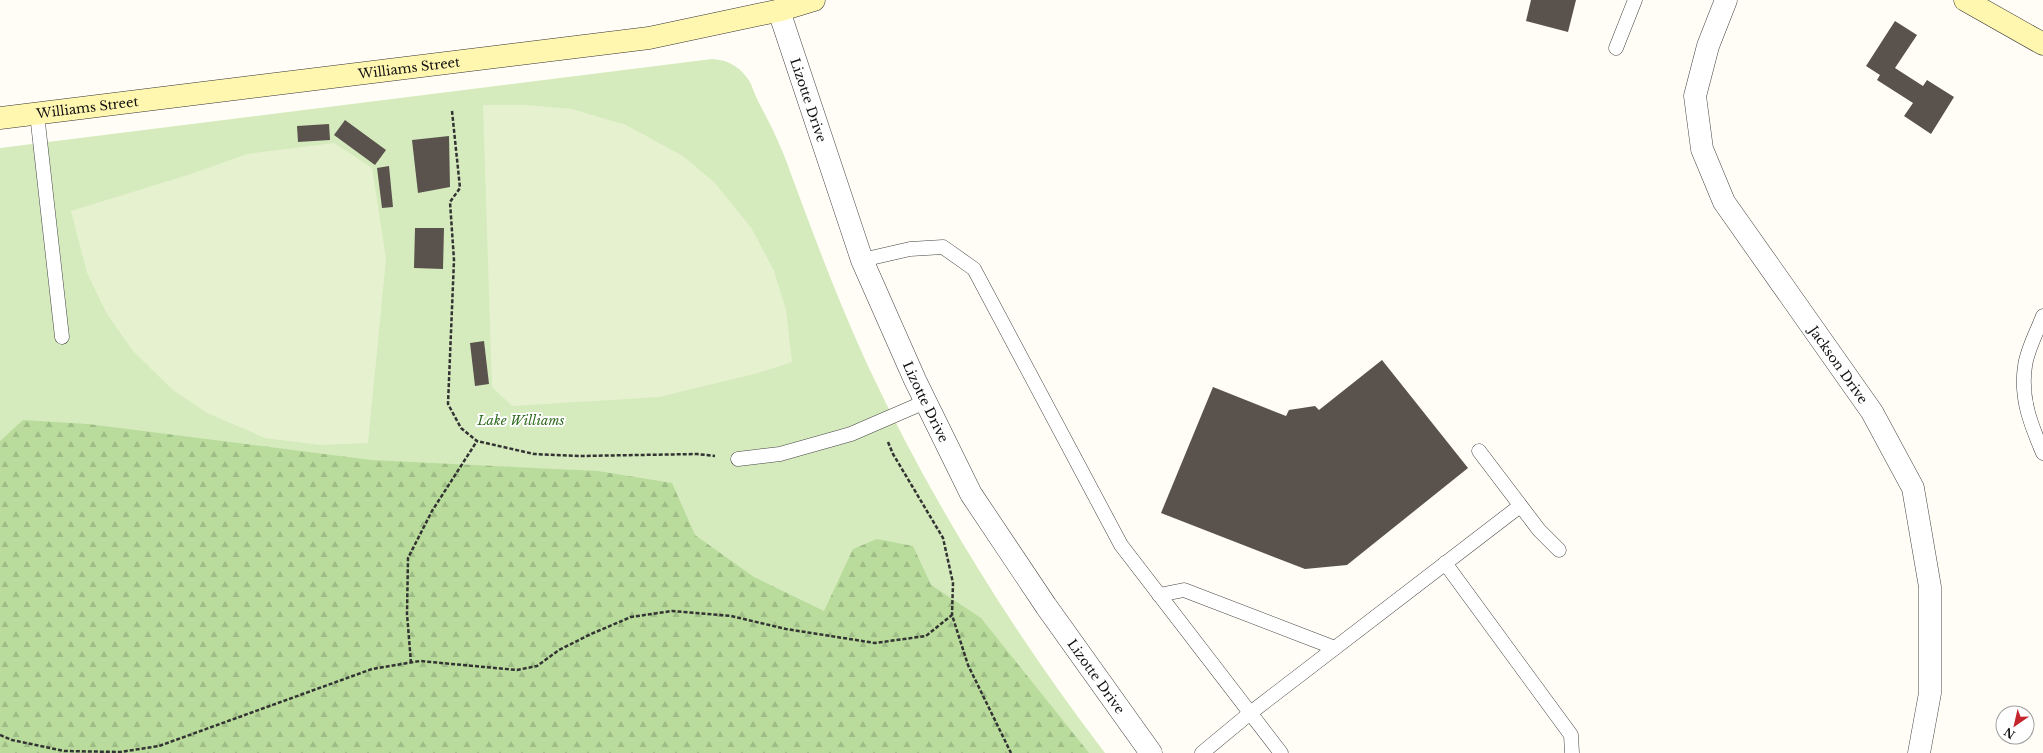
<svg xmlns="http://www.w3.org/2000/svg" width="2043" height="753" font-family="'Libre Baskerville',serif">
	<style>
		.grass { fill: #d5ebbd }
		.forest { fill: url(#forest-firs) }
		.pitch { fill: #e6f2cf }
		.building { fill: #5a524d }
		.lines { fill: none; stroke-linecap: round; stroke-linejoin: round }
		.lane-casing { stroke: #444; stroke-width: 15 }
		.street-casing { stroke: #444; stroke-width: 23 }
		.secondary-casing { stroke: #333; stroke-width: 23 }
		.path { stroke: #333; stroke-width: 2.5; stroke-dasharray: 4 2; stroke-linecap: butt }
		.lane { stroke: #fff; stroke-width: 14 }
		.street { stroke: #fff; stroke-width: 22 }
		.secondary { stroke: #fff6b0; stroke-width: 22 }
		.labels { text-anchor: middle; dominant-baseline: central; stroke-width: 4; stroke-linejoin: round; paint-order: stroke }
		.street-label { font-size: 13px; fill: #111; stroke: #fff }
		.park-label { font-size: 13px; font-style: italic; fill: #2f6b1f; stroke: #fff }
	</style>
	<defs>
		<pattern id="forest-firs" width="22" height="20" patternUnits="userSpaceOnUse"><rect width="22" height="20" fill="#b9dc9c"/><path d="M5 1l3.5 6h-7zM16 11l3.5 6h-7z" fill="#9ebc85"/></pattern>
	</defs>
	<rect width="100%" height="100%" fill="#fffdf5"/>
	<path class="grass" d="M712,59C730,60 742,68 751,84C756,99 765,114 772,128C779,143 786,159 791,174C815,239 839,303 868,366C933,504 1013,632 1105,753H0V148Z"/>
	<polygon class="forest" points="23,420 88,424 371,460 598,471 672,483 695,535 754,577 824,611 853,549 877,539 913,546 931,585 981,618 1089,753 0,753 0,441"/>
	<g class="pitch">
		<polygon points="483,105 525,105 572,109 626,125 683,156 715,183 752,229 774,271 786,310 792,362 758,373 659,397 512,406 492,387"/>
		<polygon points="334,143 372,168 386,259 368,443 321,445 265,438 207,413 173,390 133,351 107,314 87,273 71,211 191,174 247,154"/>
	</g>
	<g class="building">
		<polygon points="1531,0 1576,0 1568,32 1526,21"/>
		<polygon points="1895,21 1917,35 1895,68 1923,86 1927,80 1954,97 1931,134 1904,116 1913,103 1877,80 1880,75 1866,66"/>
		<polygon points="345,120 386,150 375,165 334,135"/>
		<polygon points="329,124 330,140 298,142 297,126"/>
		<polygon points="449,136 450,187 418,193 412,140"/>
		<polygon points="389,166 393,207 382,208 377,168"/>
		<polygon points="415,228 444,228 443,269 414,268"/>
		<polygon points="484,341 489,384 475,386 470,343"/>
		<polygon points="1382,360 1468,468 1347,565 1305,569 1161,513 1213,387 1286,416 1289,410 1315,406 1319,410"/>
	</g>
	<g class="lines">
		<g class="lane-casing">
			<g id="lane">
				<polyline points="1616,48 1635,0"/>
				<polyline points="37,114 62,337"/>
				<polyline points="862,260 910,249 943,247 974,269 1121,545 1281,753"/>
				<path d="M2043,316C2037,332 2027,350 2025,366C2020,398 2031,425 2043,453"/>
				<polyline points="1479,451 1539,530 1559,550"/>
				<polyline points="738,459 780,454 851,434 925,402"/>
				<polyline points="1445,563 1571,735 1572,753"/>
				<polyline points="1159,595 1184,590 1335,648"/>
				<polyline points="1202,753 1249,714 1520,506"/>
			</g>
		</g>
		<g class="street-casing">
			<g id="street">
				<path id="s1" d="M1726,0L1708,46L1695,96L1702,149L1724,202L1872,412L1913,488L1930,587V693L1919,753"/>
				<path id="s2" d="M779,11L862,260L915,380L971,494L1046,606L1151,753"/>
			</g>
		</g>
		<g class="secondary-casing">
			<g id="secondary">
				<polyline points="1965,0 2043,44"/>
				<path id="s3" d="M0,118L649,38L781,10L814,0"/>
			</g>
		</g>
		<g class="path">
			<polyline points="452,111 460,188 450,202 454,260 448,404 461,428 477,441 534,454 580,456 697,454 715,456"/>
			<polyline points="888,442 893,454 943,538 953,583 952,615"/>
			<polyline points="411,663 407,614 408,558 432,511 477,441"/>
			<polyline points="0,735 12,740 64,751 120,752 159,746 372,669 420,661 517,670 537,666 559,650 591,634 631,617 672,611 731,616 786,629 875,643 926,636 952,615 968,665 1011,753"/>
		</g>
		<use href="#lane" class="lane"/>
		<use href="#street" class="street"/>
		<use href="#secondary" class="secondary"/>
	</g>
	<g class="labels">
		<g class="street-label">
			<text stroke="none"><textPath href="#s3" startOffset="412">Williams Street</textPath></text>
			<text stroke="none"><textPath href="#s2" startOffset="94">Lizotte Drive</textPath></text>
			<text stroke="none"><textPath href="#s3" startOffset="88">Williams Street</textPath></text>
			<text stroke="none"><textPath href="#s1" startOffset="411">Jackson Drive</textPath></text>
			<text stroke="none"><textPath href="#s2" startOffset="418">Lizotte Drive</textPath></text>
			<text stroke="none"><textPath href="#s2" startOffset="742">Lizotte Drive</textPath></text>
		</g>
		<g class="park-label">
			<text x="521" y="420">Lake Williams</text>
		</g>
	</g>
	<g transform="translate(2015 725) rotate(214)"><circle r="19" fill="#ffffff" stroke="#a0a0a0"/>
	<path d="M0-3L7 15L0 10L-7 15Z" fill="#c4262e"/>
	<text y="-6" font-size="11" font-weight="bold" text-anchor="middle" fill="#111111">N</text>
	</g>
</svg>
